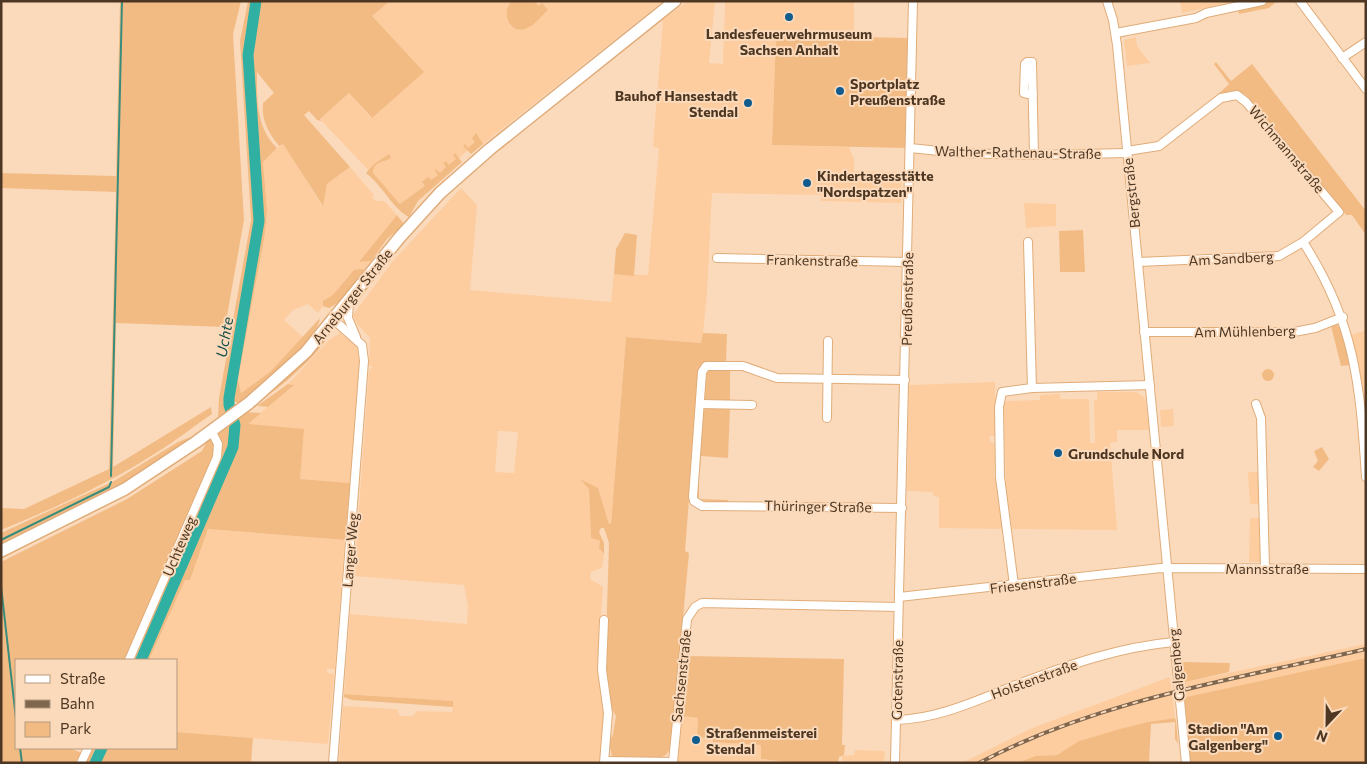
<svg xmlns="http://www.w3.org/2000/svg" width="1367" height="764" font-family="Commissioner,sans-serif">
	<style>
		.built { fill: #fdcda0; fill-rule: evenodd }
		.green { fill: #f2bb84 }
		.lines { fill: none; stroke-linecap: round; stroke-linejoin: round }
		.stream { stroke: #388c7c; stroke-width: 2 }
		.river { stroke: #2fb0a3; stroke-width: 11 }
		.street-casing { stroke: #e0ac79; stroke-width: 10 }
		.secondary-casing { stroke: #e0ac79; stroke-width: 14 }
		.street { stroke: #fff; stroke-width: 8 }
		.secondary { stroke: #fff; stroke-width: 11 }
		.rail-casing { stroke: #7f664e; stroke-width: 4 }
		.rail { stroke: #fbdabc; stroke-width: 2; stroke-dasharray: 5.5; stroke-linecap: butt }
		.poi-dot { fill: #115c8f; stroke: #fbdabc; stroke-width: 2 }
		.labels { text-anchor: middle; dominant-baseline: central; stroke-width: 4; stroke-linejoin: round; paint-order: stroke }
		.poi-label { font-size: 14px; font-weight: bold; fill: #4d3722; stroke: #fbdabc; text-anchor: start }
		.street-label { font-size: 14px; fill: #4d3722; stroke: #fbdabc }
		.water-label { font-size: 15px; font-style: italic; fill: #1c504b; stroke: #fbdabc }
	</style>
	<rect width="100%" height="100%" fill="#fbdabc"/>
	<g class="built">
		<polygon points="390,1 663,1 483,144 479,140 404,208 320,119 349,93 371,118 384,28 383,30 371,16"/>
		<path d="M688,1H715L709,63L723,64L725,1H854V36L776,35L772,145L849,147L854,159V171L902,172L901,203L821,201V195L712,193L707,293L702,343L626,337L611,524H609L598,488H589L591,538L600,541L599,548L604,554L602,568L591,572L590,579L603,587L597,669L605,712L602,763H339L343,706L397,709L400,716H413L417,711L452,712L453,701L344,694L350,614L467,624L468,606L464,585L354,576L369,371L373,366H369L370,338L357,324L353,315L392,262L461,188L477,205L470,290L611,302L614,274L648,275L659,148L653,147L663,20ZM498,431L518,432L514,473L495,472Z"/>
		<polygon points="1180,1 1238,1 1182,13"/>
		<polygon points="1136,37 1137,46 1150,63 1127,66 1124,40"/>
		<polygon points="283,143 322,206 327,184 350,167 374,195 372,197 376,201 384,201 397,215 360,262 371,261 336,304 329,308 323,306 318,313 308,304 293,310 284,320 303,337 271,371 241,393 238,379 265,234 267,210 263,161"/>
		<polygon points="1024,203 1056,204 1056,226 1026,228"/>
		<polygon points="1366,330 1366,424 1360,378 1351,335"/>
		<polygon points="340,333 356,346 360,356 350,483 300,479 247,424 294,385 288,384 329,340"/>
		<polygon points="995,382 996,436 989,436 990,441 996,445 994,476 997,479 1004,529 939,528 939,497 933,496 933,492 907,491 909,385"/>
		<polygon points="1097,392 1136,392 1144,397 1146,403 1149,430 1117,430 1117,442 1110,443 1117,530 1012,529 1006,489 1004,404 1007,401 1040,400 1040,395 1060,394 1060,399 1089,399 1090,443 1095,443 1094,400 1097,400"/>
		<polygon points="1173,409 1174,426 1161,427 1160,410"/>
		<polygon points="1248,472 1260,472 1261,504 1250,504"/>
		<polygon points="1250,518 1262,518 1260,562 1249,562"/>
		<polygon points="208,529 345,540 335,669 327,669 327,673 334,674 328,744 176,732 176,660 149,660 185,579 190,580"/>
		<polygon points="1366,644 1366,666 1184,710 1181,683"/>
		<polygon points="1170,677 1175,718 1148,722 1079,741 1057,755 1036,756 1016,763 962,763 1032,728"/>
		<polygon points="682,716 699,718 698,737 713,738 713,742 762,745 761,759 797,763 672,763 677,757"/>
		<polygon points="855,750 885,751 884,761 842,761 842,756 854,755"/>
	</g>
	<g class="green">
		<path d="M120,1H241L233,34L244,220L225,327L116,323L113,467L211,407L212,414C194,426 177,440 159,451C110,483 55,508 1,530V508L24,509L109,469L116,192L1,188V173L116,176Z"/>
		<path d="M248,1H390L372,16L424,72L372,118L349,93L320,119L321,121L317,120L309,111L304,115L350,167L327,184L323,206L283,144L279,146C269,133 261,121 263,103L274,93L257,72C257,100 256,127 277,148L263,162L267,210L265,234L238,379L241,393L271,371L320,318C318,339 258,389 239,403L233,401V407L218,417L219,398L251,220L240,41Z"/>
		<path d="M512,1H534L539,6L542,3L548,10C542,15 535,25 527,28C510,36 500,12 512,1Z"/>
		<polygon points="1267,1 1277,1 1269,8 1239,14 1238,10"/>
		<polygon points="776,35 908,38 905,148 772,145"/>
		<path d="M1216,62L1231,81L1252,64L1366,211V235L1352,215H1346L1246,95C1232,87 1221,93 1210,102L1229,84L1214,64Z"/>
		<polygon points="476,133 483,144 471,154 463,146 465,144 468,148 475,142 472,138"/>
		<path d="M455,153L462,162L418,201L409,217C393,209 382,185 366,173L374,164L389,154L391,158C383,163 373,161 373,173L400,204L425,186L422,182L428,177L431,180L438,175L435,171L436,169L440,173L446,167L443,163L446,161L449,165L456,159L453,155Z"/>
		<polygon points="397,215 404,224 387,239 371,261 359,262"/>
		<polygon points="1083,230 1085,272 1060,272 1059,231"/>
		<polygon points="625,233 637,235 634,276 614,274 616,249"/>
		<polygon points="387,260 390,260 350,311"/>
		<polygon points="362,269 364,270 339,302 329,308 323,306 323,301 333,295 354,270"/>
		<polygon points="1337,325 1341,330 1350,365 1341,366 1331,326"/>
		<path d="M703,333L727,334L726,363L705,362L699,369L685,551L689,553L671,746C669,750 668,754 664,756C658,761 619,760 612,756L609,743L613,734L616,716L609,704L605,674L609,543L604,528H601L599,532L604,543V554L599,548L600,541L591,538L589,489L580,479L598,488L609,524H611L626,337L701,343Z"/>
		<path d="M328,335C324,350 273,396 257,401L300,366Z"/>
		<polygon points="730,369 730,402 705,399 707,370"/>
		<circle cx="1268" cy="375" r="6"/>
		<polygon points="288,384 294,385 268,407 257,406"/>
		<polygon points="709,407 730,407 728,458 701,456 700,471 698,471 702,411"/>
		<polygon points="246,412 261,413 248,424 304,429 300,479 350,483 345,540 208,529 190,580 185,580 149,660 132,660 215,469 217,433"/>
		<polygon points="198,434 125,484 1,547 1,533 114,481 178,442"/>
		<path d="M212,437C218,447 212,459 209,469L127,660H16V748H69L82,753L77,763H1V562L127,499L202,451L207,441Z"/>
		<polygon points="204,442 202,446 132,492 1,559 1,555"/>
		<polygon points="1322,447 1329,459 1319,471 1313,467 1318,461 1314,451"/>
		<polygon points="697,483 699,484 699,499 728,500 728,504 698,500"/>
		<polygon points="1179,655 1182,655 1183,662 1230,663 1229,672 1181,683"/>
		<polygon points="688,656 844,659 842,745 845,745 844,755 839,757 838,763 797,763 761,759 761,745 713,742 713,738 697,737 698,718 682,716"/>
		<polygon points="1366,658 1366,763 1189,763 1182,698"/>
		<polygon points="344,694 453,701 453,707 352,700 344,697"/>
		<polygon points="1175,718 1176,721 1178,744 1175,739 1175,722 1151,724 1149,762 1154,763 1016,763 1036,756 1057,755 1079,741 1120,729 1148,722"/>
		<polygon points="176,732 253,738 251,763 83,763 90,748 176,748"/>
	</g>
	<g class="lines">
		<g class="stream">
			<polyline points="111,476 122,1"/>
			<polyline points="1,540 109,487 111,482"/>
			<polyline points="1,586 16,719"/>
			<polyline points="20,748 22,763"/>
		</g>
		<g class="river">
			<polyline points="141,660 233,447 235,425 229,405 229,398 259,221 248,55 256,1"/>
			<polyline points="95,763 102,748"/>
		</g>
		<g class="street-casing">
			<g id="street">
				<polyline points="1107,1 1113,20 1117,45 1186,763"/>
				<polyline points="1300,1 1366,89"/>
				<polyline points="1116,33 1196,18 1206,13 1262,1"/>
				<polyline points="1342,58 1366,42"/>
				<polyline points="1033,95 1024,93 1025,64 1027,62 1032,62 1034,155"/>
				<polyline points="910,148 959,153 1034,155 1127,153"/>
				<polyline points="1127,151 1159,146 1221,98 1237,95 1246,102 1339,212 1303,242 1279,256 1138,262"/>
				<path d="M1303,242C1355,322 1360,384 1366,477"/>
				<polyline points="717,258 907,262"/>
				<polyline points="349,301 348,318 356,337"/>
				<polyline points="1144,332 1294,332 1315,328 1343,317"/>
				<polyline points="1032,388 1150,385"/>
				<polyline points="700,404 752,405"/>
				<polyline points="1256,404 1261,418 1265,568"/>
				<polyline points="827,418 828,341"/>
				<polyline points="902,508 702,506 694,501 693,497 702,372 706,366 743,366 777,378 905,380"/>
				<polyline points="1014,585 1000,477 999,407 1002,392 1032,388 1028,242"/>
				<polyline points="899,597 1161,568 1366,569"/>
				<polyline points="604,620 602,670 608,713 604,763"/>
				<polyline points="129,660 217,457 218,444 211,430"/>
				<path d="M896,720C938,719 978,700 1016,685C1068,665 1119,647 1174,642"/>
				<polyline points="605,761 673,762 687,619 695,607 702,603 898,607"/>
				<polyline points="81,763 88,748"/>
				<polyline points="333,763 364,361 362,345 334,320"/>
				<polyline points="895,763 913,1"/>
			</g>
		</g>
		<g class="secondary-casing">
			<polyline id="secondary" points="1,551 125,489 196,442 249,403 306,352 400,237 440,193 490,149 675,1"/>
		</g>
		<use href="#street" class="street"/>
		<use href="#secondary" class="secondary"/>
		<g class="rail-casing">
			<path id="rail" d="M979,763C1098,700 1236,679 1366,649"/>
		</g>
		<use href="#rail" class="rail"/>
	</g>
	<g class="poi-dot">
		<circle cx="789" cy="17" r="5"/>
		<circle cx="840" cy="91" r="5"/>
		<circle cx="748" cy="103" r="5"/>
		<circle cx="807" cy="183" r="5"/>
		<circle cx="1058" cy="453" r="5"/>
		<circle cx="1278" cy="736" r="5"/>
		<circle cx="696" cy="740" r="5"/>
	</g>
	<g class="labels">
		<g class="poi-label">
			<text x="789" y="33" text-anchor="middle">Landesfeuerwehrmuseum<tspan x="789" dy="16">Sachsen Anhalt</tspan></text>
			<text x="850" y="83">Sportplatz<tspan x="850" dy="16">Preußenstraße</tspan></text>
			<text x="738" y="95" text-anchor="end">Bauhof Hansestadt<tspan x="738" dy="16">Stendal</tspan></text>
			<text x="817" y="175">Kindertagesstätte<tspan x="817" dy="16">"Nordspatzen"</tspan></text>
			<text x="1068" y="453">Grundschule Nord</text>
			<text x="1268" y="728" text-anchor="end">Stadion "Am<tspan x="1268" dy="16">Galgenberg"</tspan></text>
			<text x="706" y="732">Straßenmeisterei<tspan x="706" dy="16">Stendal</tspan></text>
		</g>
		<g class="street-label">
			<text transform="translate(1287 149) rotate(50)">Wichmannstraße</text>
			<text transform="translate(1018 152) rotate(1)">Walther-Rathenau-Straße</text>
			<text transform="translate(1131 193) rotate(-96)">Bergstraße</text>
			<text transform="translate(1231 258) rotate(-3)">Am Sandberg</text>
			<text transform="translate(812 260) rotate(1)">Frankenstraße</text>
			<text transform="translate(352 296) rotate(-51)">Arneburger Straße</text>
			<text transform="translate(907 299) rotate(-89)">Preußenstraße</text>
			<text transform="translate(1245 331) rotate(-1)">Am Mühlenberg</text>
			<text transform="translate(818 506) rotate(1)">Thüringer Straße</text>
			<text transform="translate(179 546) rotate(-67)">Uchteweg</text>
			<text transform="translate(350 550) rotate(-85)">Langer Weg</text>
			<text x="1267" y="568">Mannsstraße</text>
			<text transform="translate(1033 583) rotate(-7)">Friesenstraße</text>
			<text transform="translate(1176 665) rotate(-95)">Galgenberg</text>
			<text transform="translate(681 676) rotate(-84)">Sachsenstraße</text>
			<text transform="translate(1034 679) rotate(-20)">Holstenstraße</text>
			<text transform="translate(897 680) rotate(-89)">Gotenstraße</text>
		</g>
		<g class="water-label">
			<text transform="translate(224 337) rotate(-80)">Uchte</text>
		</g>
	</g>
	<rect width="1367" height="764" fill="none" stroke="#4d3722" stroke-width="5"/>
	<rect x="15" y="659" width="162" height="90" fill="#fbdabc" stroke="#b5997e"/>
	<rect x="25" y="675" width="25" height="8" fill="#ffffff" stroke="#b5997e"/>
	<text x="60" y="684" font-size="15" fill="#4d3722">Straße</text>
	<rect x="25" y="700" width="25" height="8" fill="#7f664e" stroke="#b5997e"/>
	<text x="60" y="709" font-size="15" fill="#4d3722">Bahn</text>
	<rect x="25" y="722" width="25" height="15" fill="#f2bb84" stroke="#b5997e"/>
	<text x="60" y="734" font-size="15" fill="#4d3722">Park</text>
	<g transform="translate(1327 724) rotate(202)" stroke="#fbdabc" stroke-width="4" paint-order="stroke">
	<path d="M0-4L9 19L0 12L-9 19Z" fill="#4d3722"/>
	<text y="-8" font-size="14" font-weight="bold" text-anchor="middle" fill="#4d3722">N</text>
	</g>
</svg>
